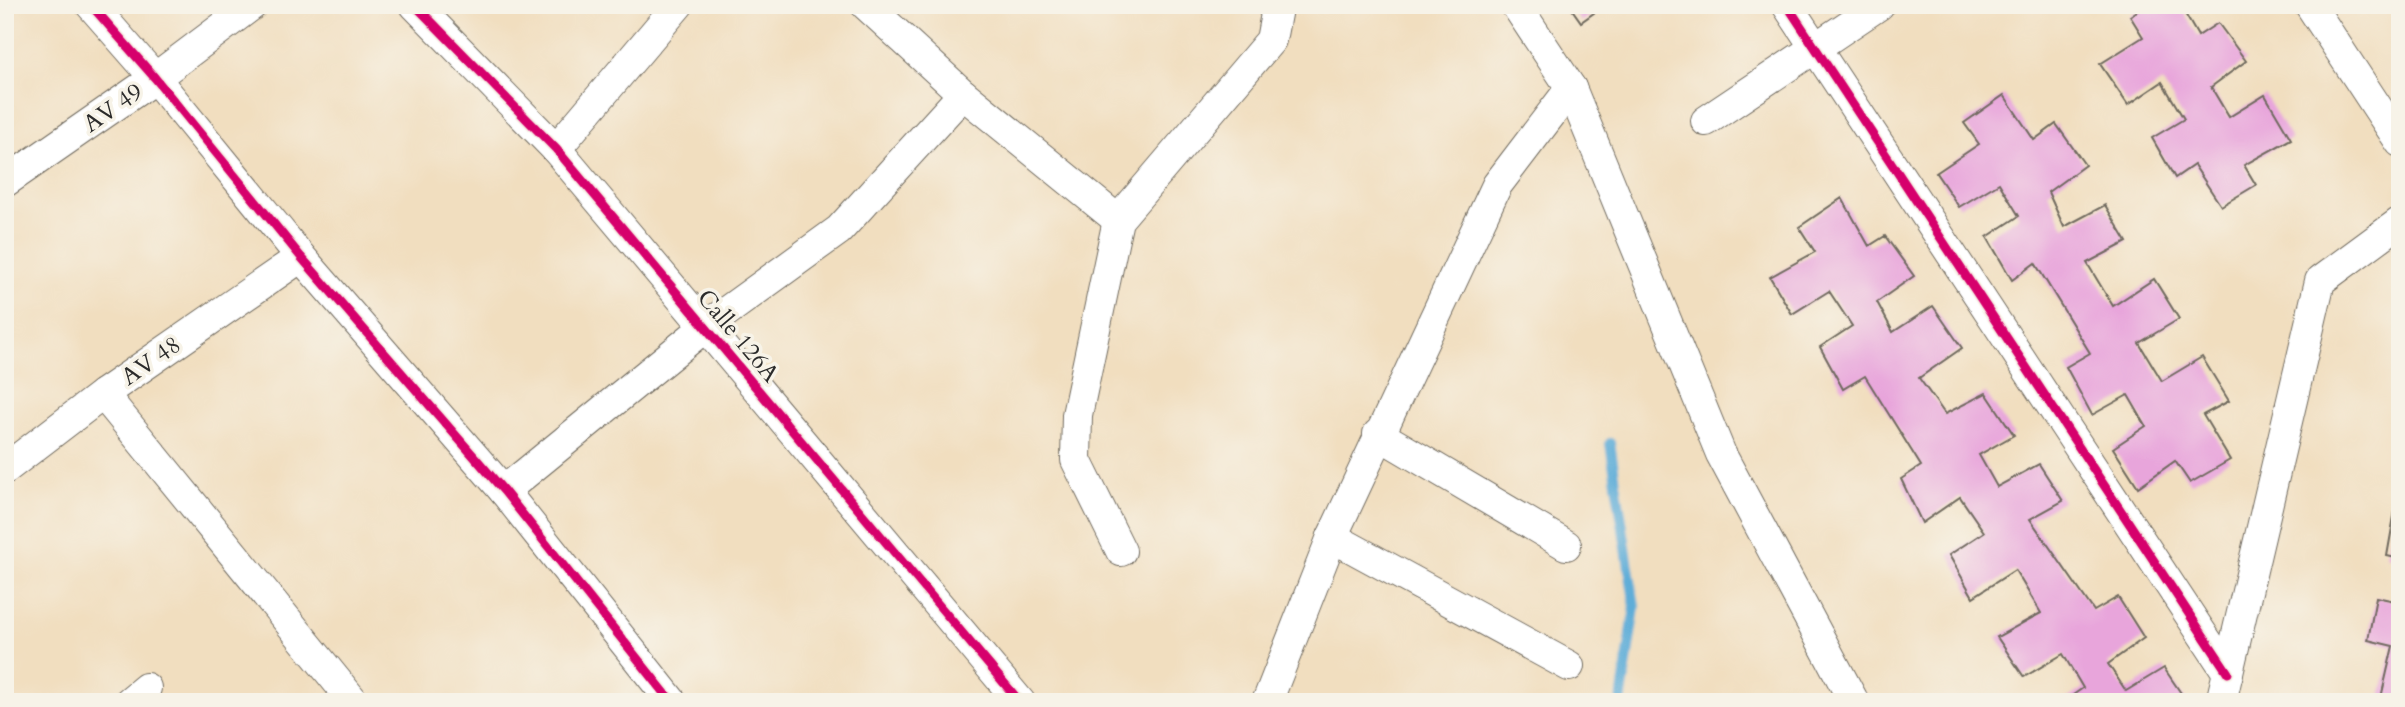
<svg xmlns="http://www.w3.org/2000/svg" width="2405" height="707" font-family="Cardo,serif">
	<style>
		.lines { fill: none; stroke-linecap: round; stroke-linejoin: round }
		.stream { stroke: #5eadd8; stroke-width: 10 }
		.building { fill: #e8a5db }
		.minor-casing { stroke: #706a5f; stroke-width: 32 }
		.minor { stroke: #fff; stroke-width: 30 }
		.cycleway-casing { stroke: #f7f3e8; stroke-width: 13 }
		.cycleway { stroke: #d6006c; stroke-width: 9 }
		.labels { text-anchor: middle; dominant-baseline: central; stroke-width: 7; stroke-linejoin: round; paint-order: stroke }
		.street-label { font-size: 24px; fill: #2b2b2b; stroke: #f7f3e8 }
	</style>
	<rect width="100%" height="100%" fill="#f7f3e8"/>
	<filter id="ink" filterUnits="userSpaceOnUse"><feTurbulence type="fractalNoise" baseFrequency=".0143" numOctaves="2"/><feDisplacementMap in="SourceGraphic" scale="14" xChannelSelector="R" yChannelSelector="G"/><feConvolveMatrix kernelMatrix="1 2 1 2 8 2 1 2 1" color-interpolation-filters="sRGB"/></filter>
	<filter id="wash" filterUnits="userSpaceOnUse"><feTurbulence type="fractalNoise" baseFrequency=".00686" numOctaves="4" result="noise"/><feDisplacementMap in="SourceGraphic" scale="28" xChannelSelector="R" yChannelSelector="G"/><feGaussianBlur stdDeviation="1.57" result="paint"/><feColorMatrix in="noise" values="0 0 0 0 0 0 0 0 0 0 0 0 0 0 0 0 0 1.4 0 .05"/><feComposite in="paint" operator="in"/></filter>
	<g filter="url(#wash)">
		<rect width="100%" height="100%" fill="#f1debf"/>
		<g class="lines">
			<polyline class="stream" points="1610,443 1635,607 1621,702"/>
		</g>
		<g id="blocks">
			<g class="building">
				<polygon points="1569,5 1605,5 1581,22"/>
				<polygon points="2146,5 2180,5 2198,36 2218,23 2246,61 2211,87 2229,117 2265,95 2291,139 2244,165 2256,185 2221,206 2194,165 2175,178 2152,138 2184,119 2162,82 2128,105 2100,64 2143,37 2130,16"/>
				<polygon points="2004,95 2034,140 2056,124 2085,165 2048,192 2064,227 2105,205 2127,242 2087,263 2113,306 2154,279 2179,319 2139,343 2162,381 2202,357 2229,401 2203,415 2230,460 2190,483 2175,461 2138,487 2113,448 2146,426 2128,395 2092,415 2066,367 2090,353 2035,263 2012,280 1987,237 2019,216 1999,183 1959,207 1936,173 1979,144 1964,123"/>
				<polygon points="1842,198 1869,246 1885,236 1914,276 1877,302 1893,332 1933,306 1962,348 1919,378 1945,414 1986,393 2014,435 1979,455 1997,487 2039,464 2063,501 2030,519 2094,611 2118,597 2144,638 2108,664 2126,691 2164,668 2187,702 2063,702 2083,688 2063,654 2024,677 1997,637 2041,613 2015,570 1973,597 1949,555 1984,532 1960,497 1922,523 1901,479 1921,466 1865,376 1843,389 1820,347 1852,326 1829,291 1792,314 1770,277 1815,252 1799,227"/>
				<polygon points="2395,511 2400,512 2400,559 2387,556"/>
				<polygon points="2376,597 2400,602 2400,702 2380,702 2393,646 2368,640"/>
			</g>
		</g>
	</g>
	<g filter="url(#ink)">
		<use href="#blocks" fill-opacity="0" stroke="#706a5f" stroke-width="2"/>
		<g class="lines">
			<g class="minor-casing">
				<g id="minor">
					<polyline points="91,5 155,78 301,257 504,491 672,702"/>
					<polyline points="415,5 556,149 1020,702"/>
					<polyline points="866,5 963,94 1118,220"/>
					<polyline points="1516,5 1571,88 1721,454 1854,702"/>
					<polyline points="1787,5 2228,673"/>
					<polyline points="2310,5 2400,142"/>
					<polyline points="1706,121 1879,5"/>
					<polyline points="556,149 678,5"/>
					<polyline points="5,182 155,78 252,5"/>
					<polyline points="103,394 354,702"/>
					<polyline points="1378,434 1566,545"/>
					<polyline points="5,469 103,394 301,257"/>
					<polyline points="504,491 705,327 839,230 963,94"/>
					<polyline points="1332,537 1569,666"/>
					<polyline points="1121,551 1076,460 1077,415 1118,220 1271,40 1276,14 1272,5"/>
					<polyline points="129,702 146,688"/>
					<polyline points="1267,702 1332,537 1497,185 1571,88"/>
					<polyline points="2221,702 2320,281 2400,222"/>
				</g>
			</g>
			<use href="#minor" class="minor"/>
			<g class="cycleway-casing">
				<g id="cycleway">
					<polyline points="91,5 155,78 301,257 504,491 672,702"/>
					<polyline points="415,5 556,149 1020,702"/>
					<polyline points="1787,5 2228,673"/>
				</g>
			</g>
			<use href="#cycleway" class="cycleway"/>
		</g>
	</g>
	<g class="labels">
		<g class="street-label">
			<text transform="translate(113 108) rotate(-35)">AV 49</text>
			<text transform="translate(738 336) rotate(50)">Calle 126A</text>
			<text transform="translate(151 361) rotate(-35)">AV 48</text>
		</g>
	</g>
	<rect width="2405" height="707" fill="none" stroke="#f7f3e8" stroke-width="28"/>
</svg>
